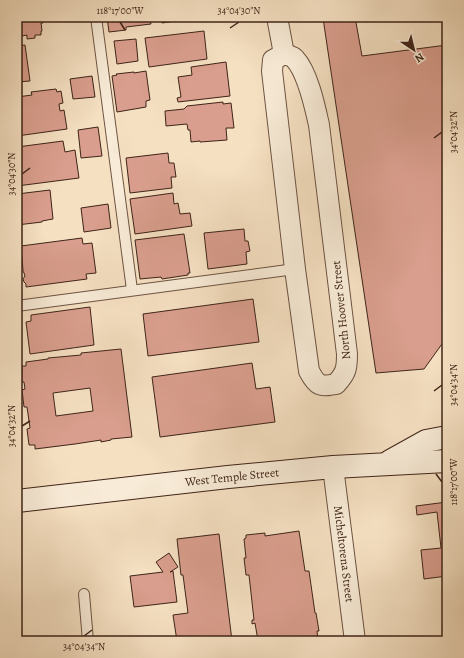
<svg xmlns="http://www.w3.org/2000/svg" width="464" height="658" font-family="Alegreya,serif">
	<style>
		.building { fill: #d99e8d; stroke: #3f2418; fill-rule: evenodd }
		.lines { fill: none; stroke-linecap: round; stroke-linejoin: round }
		.lane-casing { stroke: #6c5342; stroke-width: 12 }
		.street-casing { stroke: #6c5342; stroke-width: 22 }
		.secondary-casing { stroke: #3f2418; stroke-width: 24 }
		.lane { stroke: #f8ebd7; stroke-width: 10 }
		.street { stroke: #f8ebd7; stroke-width: 20 }
		.secondary { stroke: #f8ebd7; stroke-width: 22 }
		.ticks { fill: none; stroke: #3f2418; stroke-width: 1.5 }
		.labels { text-anchor: middle; dominant-baseline: central; stroke-width: 3.5; stroke-linejoin: round; paint-order: stroke }
		.street-label { font-size: 12px; fill: #3f2418; stroke: #f8ebd7 }
		.neatline { fill: none; stroke: #3f2418; stroke-width: 1.5 }
		.ticks-label { font-size: 10px; text-anchor: middle; fill: #3f2418 }
	</style>
	<rect width="100%" height="100%" fill="#f5e0c2"/>
	<filter id="stains"><feTurbulence type="fractalNoise" baseFrequency=".005" numOctaves="4"/><feColorMatrix values="0 0 0 0 .2 0 0 0 0 .09 0 0 0 0 .02 0 0 0 .5 -.17"/></filter>
	<radialGradient id="worn" r=".72"><stop offset=".6" stop-color="#630" stop-opacity="0"/><stop offset="1" stop-color="#630" stop-opacity=".3"/></radialGradient>
	<g class="building">
		<polygon points="17,17 40,17 41,20 42,20 43,23 41,23 42,31 41,31 41,35 35,35 35,38 27,39 27,35 17,37"/>
		<polygon points="107,17 150,17 151,24 126,27 126,30 109,32"/>
		<polygon points="162,17 201,17 162,23"/>
		<polygon points="336,17 355,17 362,56 447,45 447,337 424,369 376,373 323,18"/>
		<polygon points="204,31 207,59 149,67 145,38"/>
		<polygon points="136,39 138,61 117,64 114,41"/>
		<polygon points="25,45 30,81 17,82 17,46"/>
		<polygon points="226,62 230,96 178,102 177,98 181,97 178,77 192,75 191,67"/>
		<polygon points="146,71 150,100 146,101 146,107 117,112 112,76 117,75 116,74 134,72 134,73"/>
		<polygon points="92,76 95,97 73,99 70,79"/>
		<polygon points="56,89 57,92 61,91 63,103 59,104 60,111 64,110 67,129 17,136 17,97 32,95 31,92"/>
		<polygon points="223,102 223,104 231,103 234,128 226,128 227,140 200,142 200,141 191,142 190,130 188,130 187,124 166,126 165,111 184,109 187,106"/>
		<polygon points="98,127 102,156 81,158 78,130"/>
		<polygon points="63,141 65,152 75,150 79,178 17,186 17,147"/>
		<polygon points="168,153 169,163 174,163 176,177 171,177 172,188 130,193 126,158"/>
		<polygon points="50,190 53,219 42,221 42,222 17,225 17,194"/>
		<polygon points="173,193 174,204 178,203 180,214 190,213 192,226 135,234 130,199"/>
		<polygon points="108,204 111,228 84,232 81,208"/>
		<polygon points="244,229 245,241 248,241 250,251 246,252 247,264 208,269 204,233"/>
		<polygon points="184,234 190,273 188,273 188,275 162,279 161,277 140,279 135,240"/>
		<polygon points="82,238 83,244 92,243 96,273 86,274 87,279 26,287 26,284 24,282 23,279 25,276 24,273 23,271 22,257 20,255 19,250 21,248 21,246"/>
		<polygon points="253,299 259,342 148,356 143,314"/>
		<polygon points="90,307 94,345 30,354 26,322 31,321 31,315"/>
		<path d="M121,349L132,437L111,439V440L101,442V440L75,444L35,449V445H29L27,429L30,428L27,407H24L22,390L25,389L24,382H22V366H26V362L48,359V358L81,355V353ZM90,388L93,411L56,416L53,393Z"/>
		<polygon points="252,363 256,389 270,387 275,422 160,437 152,377"/>
		<polygon points="447,502 447,576 424,579 421,550 441,548 437,512 417,515 416,506"/>
		<polygon points="299,531 305,571 309,571 315,613 316,613 319,631 317,631 318,641 258,641 255,623 252,624 252,620 254,620 249,575 246,575 244,558 246,558 244,539 246,538 246,535 265,533 265,536"/>
		<polygon points="219,534 232,641 177,641 173,615 188,613 183,575 181,575 177,539"/>
		<polygon points="169,553 178,567 170,572 173,571 177,602 134,607 130,576 163,572 156,562"/>
	</g>
	<g class="lines">
		<g class="lane-casing">
			<g id="lane">
				<polyline points="96,17 132,290"/>
				<polyline points="17,306 295,269"/>
				<polyline points="84,594 88,641"/>
			</g>
		</g>
		<g class="street-casing">
			<g id="street">
				<polyline points="277,17 284,54"/>
				<path d="M284,54C287,55 293,56 295,59C308,73 315,107 319,125L347,354C347,369 346,373 336,384C320,387 317,386 309,371L295,269L272,71L273,60Z"/>
				<polyline points="333,467 355,641"/>
			</g>
		</g>
		<g class="secondary-casing">
			<g id="secondary">
				<polyline points="390,461 426,441 447,437"/>
				<polyline points="17,501 228,477 333,467 447,461"/>
			</g>
		</g>
		<use href="#lane" class="lane"/>
		<use href="#street" class="street"/>
		<use href="#secondary" class="secondary"/>
	</g>
	<path class="ticks" d="M120,22L125,30M230,28L239,22M434,138L442,132M22,174L30,168M434,391L442,385M22,426L30,421M436,474L442,482M84,636L92,630"/>
	<g class="labels">
		<g class="street-label">
			<text transform="translate(341 310) rotate(-96)">North Hoover Street</text>
			<text transform="translate(232 477) rotate(-6)">West Temple Street</text>
			<text transform="translate(344 554) rotate(83)">Micheltorena Street</text>
		</g>
	</g>
	<rect width="464" height="658" fill="none" stroke="#f5e0c2" stroke-width="44"/>
	<g transform="translate(414 50) rotate(145)" stroke="#f8ebd7" stroke-width="3" paint-order="stroke">
	<path d="M0-3L7 15L0 10L-7 15Z" fill="#3f2418"/>
	<text y="-6" font-size="11" font-weight="bold" text-anchor="middle" fill="#3f2418">N</text>
	</g>
	<rect x="22" y="22" width="420" height="614" class="neatline"/>
	<g class="ticks-label">
		<text x="120" y="14">118°17'00"W</text>
		<text x="239" y="14">34°04'30"N</text>
		<text transform="translate(453 132) rotate(-90)" y="4">34°04'32"N</text>
		<text transform="translate(11 174) rotate(-90)" y="4">34°04'30"N</text>
		<text transform="translate(453 385) rotate(-90)" y="4">34°04'34"N</text>
		<text transform="translate(11 426) rotate(-90)" y="4">34°04'32"N</text>
		<text transform="translate(453 482) rotate(-90)" y="4">118°17'00"W</text>
		<text x="84" y="650">34°04'34"N</text>
	</g>
	<rect width="100%" height="100%" filter="url(#stains)"/>
	<rect width="100%" height="100%" fill="url(#worn)"/>
</svg>
